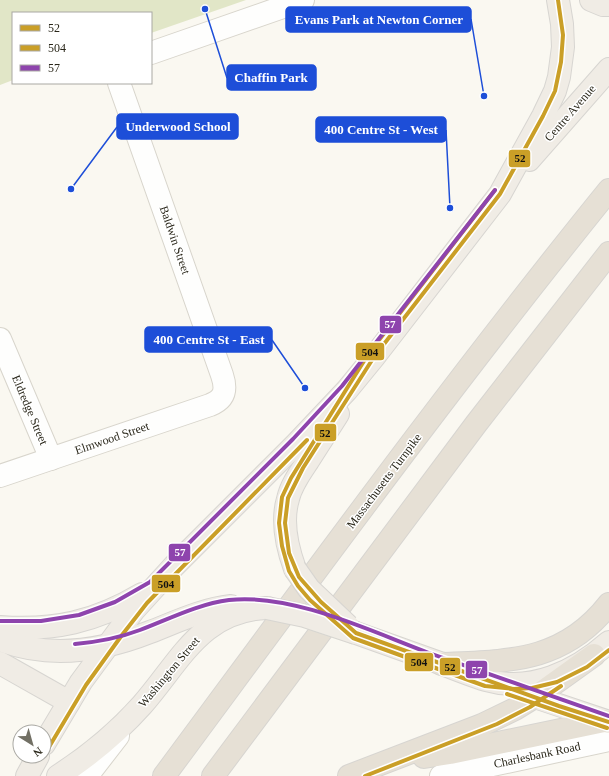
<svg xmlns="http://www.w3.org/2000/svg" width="609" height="776" font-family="Georgia,serif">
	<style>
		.green { fill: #e1e6c7 }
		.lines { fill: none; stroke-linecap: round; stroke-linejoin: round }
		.minor-casing { stroke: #d8d5cc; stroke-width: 24 }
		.major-casing { stroke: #d7d5d1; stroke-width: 24 }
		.highway-casing { stroke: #d7d5d1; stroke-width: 24 }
		.minor { stroke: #fefefd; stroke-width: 22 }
		.major { stroke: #f0ece5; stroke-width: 22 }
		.highway { stroke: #e6e0d5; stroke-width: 22 }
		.major-bridge-casing { stroke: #d7d5d1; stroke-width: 24; stroke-linecap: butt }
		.major-bridge { stroke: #f0ece5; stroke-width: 22 }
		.bus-1-casing { stroke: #fff; stroke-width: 7 }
		.bus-2-casing { stroke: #fff; stroke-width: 7 }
		.bus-3-casing { stroke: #fff; stroke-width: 7 }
		.bus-1 { stroke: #ca9f27; stroke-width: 4 }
		.bus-2 { stroke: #ca9f27; stroke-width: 4 }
		.bus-3 { stroke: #8e44ad; stroke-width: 4 }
		.labels { text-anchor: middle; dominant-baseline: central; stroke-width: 3; stroke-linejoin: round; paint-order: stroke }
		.street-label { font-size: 12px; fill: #292619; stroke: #fff }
		.leader { fill: none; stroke: #1d4ed8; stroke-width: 1.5 }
		.callout-dot { fill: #1d4ed8; stroke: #fff; stroke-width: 1.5 }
		.callout { fill: #1d4ed8; stroke: #1d4ed8; stroke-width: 1.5 }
		.callout-label { font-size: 13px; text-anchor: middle; font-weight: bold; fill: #fff }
		.line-badge { stroke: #fff; stroke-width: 1.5 }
		.badge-label { font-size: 11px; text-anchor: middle; font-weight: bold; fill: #fff }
		.pale-badge-label { font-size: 11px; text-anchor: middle; font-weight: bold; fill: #111 }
	</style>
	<rect width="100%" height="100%" fill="#faf8f1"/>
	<polygon class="green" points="0,0 246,0 151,33 151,13 13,13 13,80 0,85"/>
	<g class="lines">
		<g class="minor-casing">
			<g id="minor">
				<polyline points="151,53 303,0"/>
				<polyline points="0,339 51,459"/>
				<path d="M0,476L210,405C225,399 227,390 222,375L119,83"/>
				<polyline points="87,776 118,736"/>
				<polyline points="441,776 609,740"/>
			</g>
		</g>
		<g class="major-casing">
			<g id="major">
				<polyline points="591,0 603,5 609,5"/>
				<polyline points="529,160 609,69"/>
				<path d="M295,569C287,547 281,522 288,499C291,485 300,473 308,461C318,445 328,430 338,414"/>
				<path d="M0,627C54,631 95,622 142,594"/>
				<path d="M356,633C384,643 412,653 440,663C455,669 470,675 486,680C531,693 575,672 609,642"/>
				<path d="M0,640C49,659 102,651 150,632C176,622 203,609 231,606"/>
				<polyline points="0,663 69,702"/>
				<polyline points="520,692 609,722"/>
				<polyline points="44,744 81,682 134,610 174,566 297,443 347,390 374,357 500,194 543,116 555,91 559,77 563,47 562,24 558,0"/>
				<polyline points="27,776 38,756"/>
				<path d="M58,776C89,756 117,733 142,705C180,662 201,610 267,608"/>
			</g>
		</g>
		<g class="highway-casing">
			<g id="highway">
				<path d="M441,664C508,661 563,663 609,604"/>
				<polyline points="424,757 450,753 604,721"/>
				<path d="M164,776C310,579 454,381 609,190"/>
				<polyline points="213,776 476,424 609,253"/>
				<polyline points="349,776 482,725 515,709 541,693 594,655"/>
			</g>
		</g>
		<use href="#minor" class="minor"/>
		<use href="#major" class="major"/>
		<use href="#highway" class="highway"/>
		<g class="major-bridge-casing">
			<g id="major-bridge">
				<polyline points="295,569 309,589 348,626"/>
				<polyline points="267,608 305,616 356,633"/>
			</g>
		</g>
		<use href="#major-bridge" class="major-bridge"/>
		<g class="bus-1-casing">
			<polyline id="bus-1" points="558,0 563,35 561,62 555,91 543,116 500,194 374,357 303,468 288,498 285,523 289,553 299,577 321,602 356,633 559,706 609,722"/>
		</g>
		<g class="bus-2-casing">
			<g id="bus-2">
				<polyline points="495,190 369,353 291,478 282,497 279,523 282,546 289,571 298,586 310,600 353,638 485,686 514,689 532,688 557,682 587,667 609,650"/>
				<polyline points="507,694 607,728"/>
				<polyline points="49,747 86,685 122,635 147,603 307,440"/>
				<polyline points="365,776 497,724 530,707 561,686"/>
			</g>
		</g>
		<g class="bus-3-casing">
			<g id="bus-3">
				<polyline points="0,621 41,621 79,615 115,602 150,582 293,439 342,386 495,190"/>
				<path d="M75,644C97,642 119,638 140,630C169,619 198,604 229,600C292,593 370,631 429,653C489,674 549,695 609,716"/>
			</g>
		</g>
		<use href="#bus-1" class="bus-1"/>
		<use href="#bus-2" class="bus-2"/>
		<use href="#bus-3" class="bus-3"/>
	</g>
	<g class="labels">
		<g class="street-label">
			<text transform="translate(570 113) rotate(-49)">Centre Avenue</text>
			<text transform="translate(175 240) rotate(71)">Baldwin Street</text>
			<text transform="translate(30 410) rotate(67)">Eldredge Street</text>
			<text transform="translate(112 438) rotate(-19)">Elmwood Street</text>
			<text transform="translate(384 481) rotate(-53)">Massachusetts Turnpike</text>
			<text transform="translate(169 672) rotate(-50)">Washington Street</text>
			<text transform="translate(537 755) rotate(-12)">Charlesbank Road</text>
		</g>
	</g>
	<path class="leader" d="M484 96L471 19M205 9L227 78M71 189L117 127M450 208L446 130M305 388L272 340"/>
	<g class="callout-dot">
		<circle cx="484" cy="96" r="4"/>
		<circle cx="205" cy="9" r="4"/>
		<circle cx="71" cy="189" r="4"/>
		<circle cx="450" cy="208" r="4"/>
		<circle cx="305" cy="388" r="4"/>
	</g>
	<g class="callout">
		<rect x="286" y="7" width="185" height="25" rx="4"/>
		<rect x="227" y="65" width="89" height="25" rx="4"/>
		<rect x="117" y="114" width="121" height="25" rx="4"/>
		<rect x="316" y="117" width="130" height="25" rx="4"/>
		<rect x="145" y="327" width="127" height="25" rx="4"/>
	</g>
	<g class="callout-label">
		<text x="379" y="24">Evans Park at Newton Corner</text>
		<text x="271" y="82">Chaffin Park</text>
		<text x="178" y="131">Underwood School</text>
		<text x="381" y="134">400 Centre St - West</text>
		<text x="209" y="344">400 Centre St - East</text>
	</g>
	<g class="line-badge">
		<rect x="508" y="149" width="23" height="19" rx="4" fill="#ca9f27"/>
		<rect x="379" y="315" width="23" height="19" rx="4" fill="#8e44ad"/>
		<rect x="355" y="342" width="30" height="19" rx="4" fill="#ca9f27"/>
		<rect x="314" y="423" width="23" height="19" rx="4" fill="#ca9f27"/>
		<rect x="168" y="543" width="23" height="19" rx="4" fill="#8e44ad"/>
		<rect x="151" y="574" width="30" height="19" rx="4" fill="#ca9f27"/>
		<rect x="404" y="652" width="30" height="20" rx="4" fill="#ca9f27"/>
		<rect x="439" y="657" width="22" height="19" rx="4" fill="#ca9f27"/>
		<rect x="465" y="660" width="23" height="19" rx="4" fill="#8e44ad"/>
	</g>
	<g class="badge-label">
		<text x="390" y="328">57</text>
		<text x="180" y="556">57</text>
		<text x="477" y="674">57</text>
	</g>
	<g class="pale-badge-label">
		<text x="520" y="162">52</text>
		<text x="370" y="356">504</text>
		<text x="325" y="437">52</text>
		<text x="166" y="588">504</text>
		<text x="419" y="666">504</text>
		<text x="450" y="671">52</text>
	</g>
	<rect x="12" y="12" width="140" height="72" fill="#ffffff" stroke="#a9a8a3"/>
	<rect x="20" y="25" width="20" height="6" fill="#ca9f27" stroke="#a9a8a3"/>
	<text x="48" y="32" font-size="12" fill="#292619">52</text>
	<rect x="20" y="45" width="20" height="6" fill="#ca9f27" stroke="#a9a8a3"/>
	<text x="48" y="52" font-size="12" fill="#292619">504</text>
	<rect x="20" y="65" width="20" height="6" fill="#8e44ad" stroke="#a9a8a3"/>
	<text x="48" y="72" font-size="12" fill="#292619">57</text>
	<g transform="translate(32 744) rotate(143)"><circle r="19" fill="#ffffff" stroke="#a9a8a3"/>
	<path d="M0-3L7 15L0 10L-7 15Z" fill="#727065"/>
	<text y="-6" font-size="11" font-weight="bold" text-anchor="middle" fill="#292619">N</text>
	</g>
</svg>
